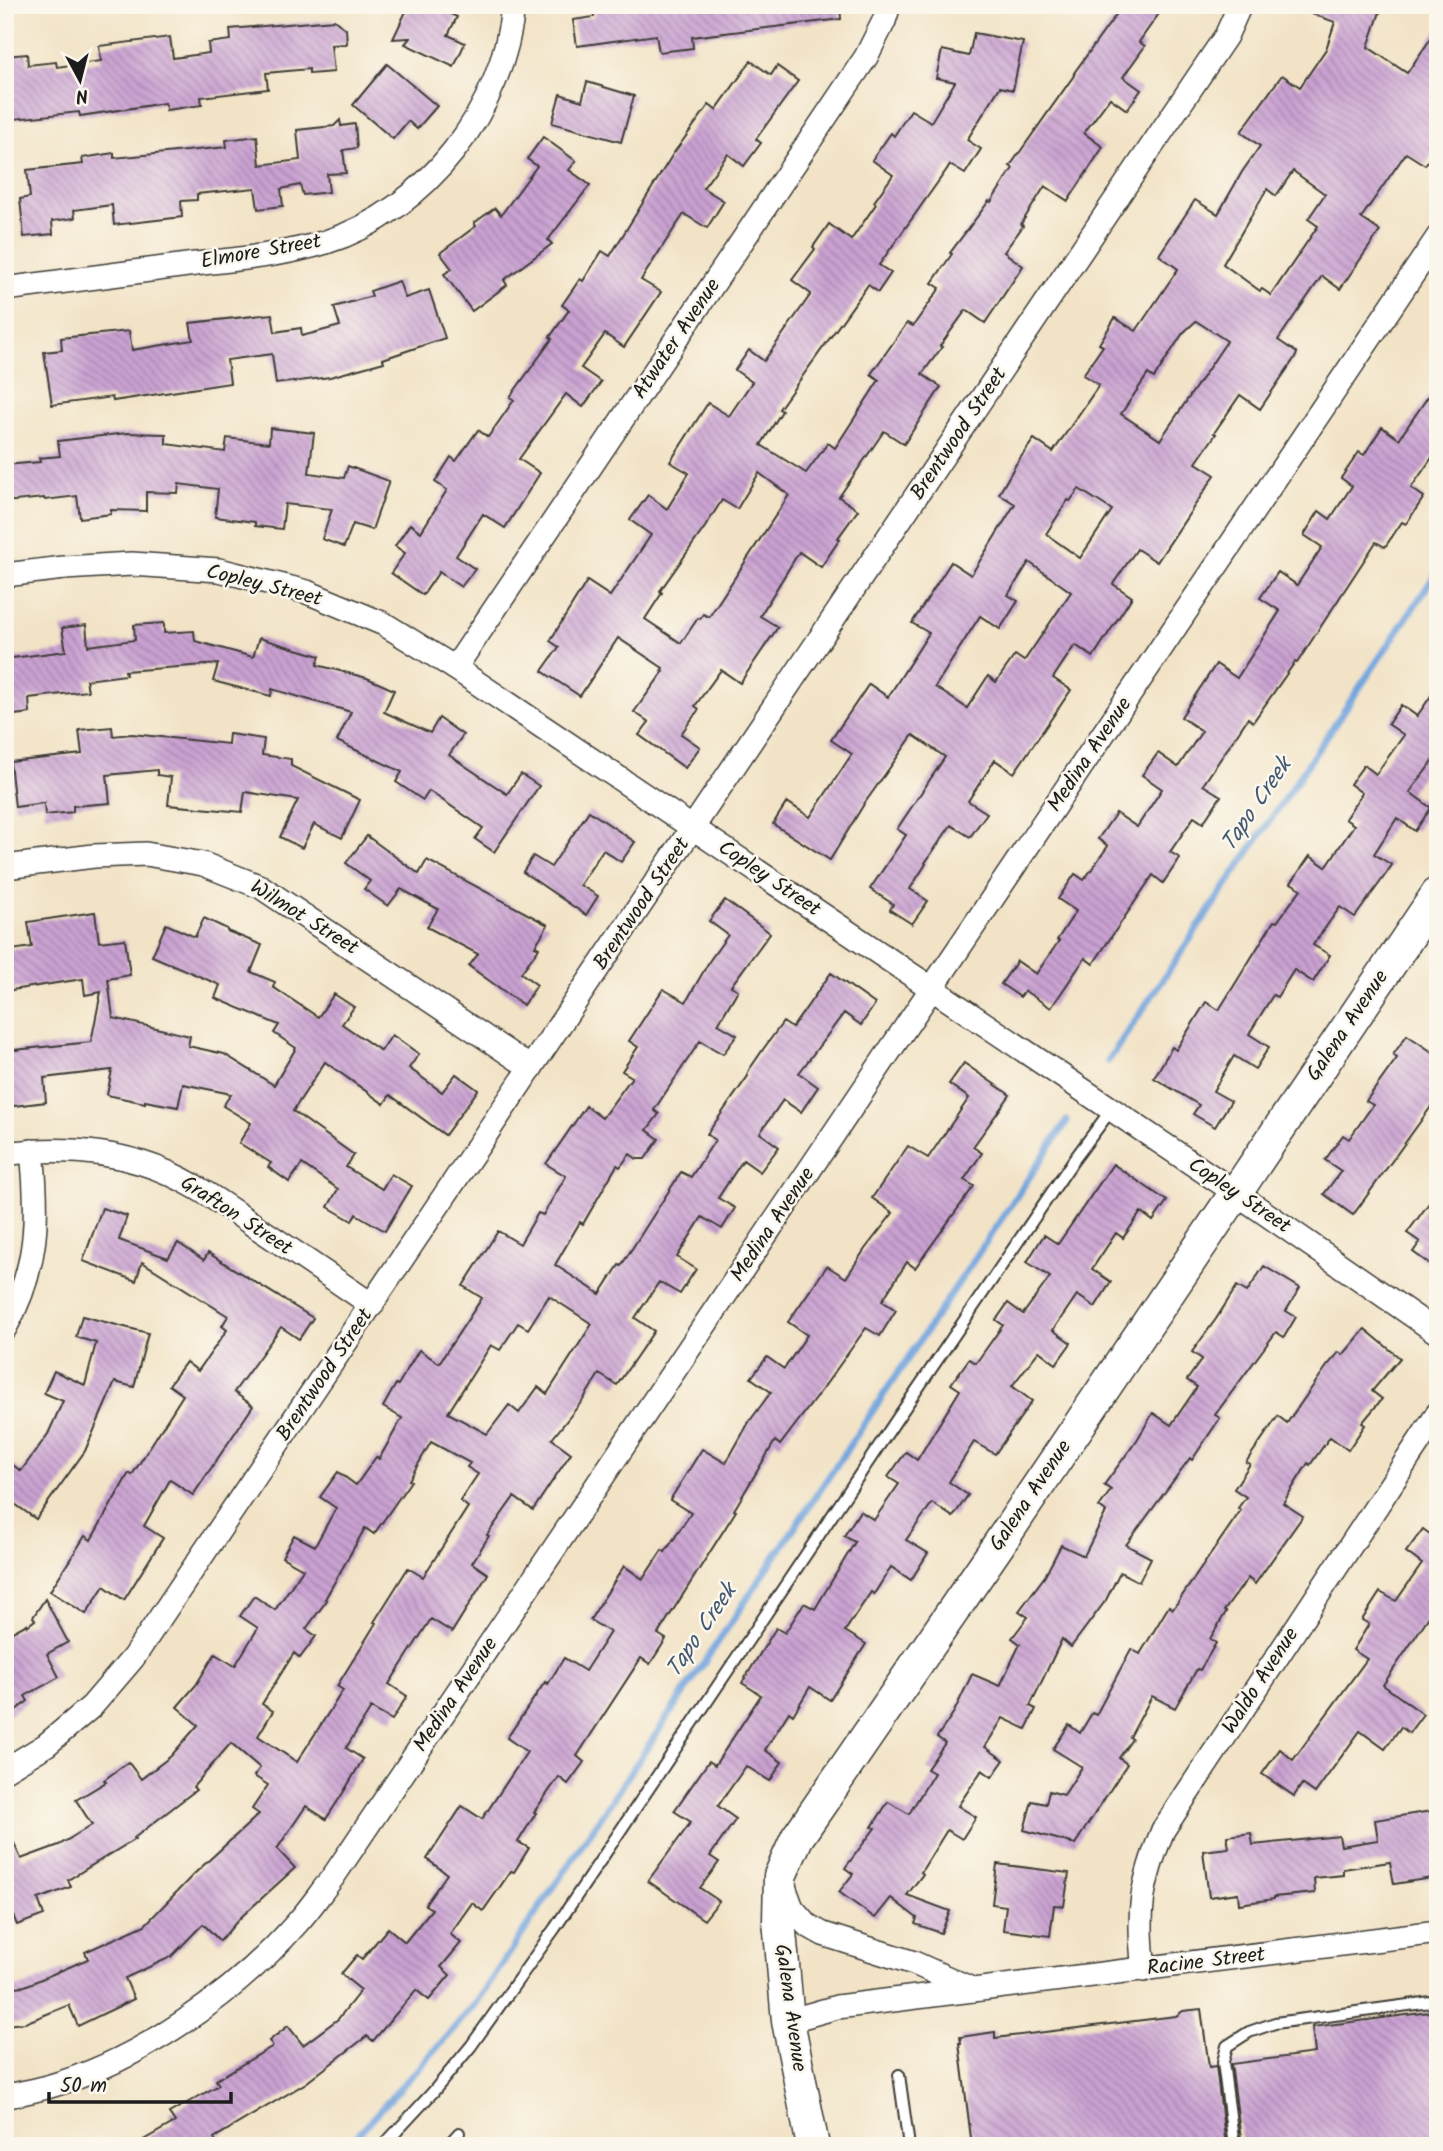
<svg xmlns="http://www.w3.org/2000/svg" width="1443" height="2151" font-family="Kalam,sans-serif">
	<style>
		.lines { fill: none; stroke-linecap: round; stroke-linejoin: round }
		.stream { stroke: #72a4dd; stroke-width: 7 }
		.building { fill: url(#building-back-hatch); fill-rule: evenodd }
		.lane-casing { stroke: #3c3a36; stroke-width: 14 }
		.street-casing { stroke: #3c3a36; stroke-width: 26 }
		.secondary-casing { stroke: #3c3a36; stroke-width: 35 }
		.lane { stroke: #fff; stroke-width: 10 }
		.street { stroke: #fff; stroke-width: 23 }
		.secondary { stroke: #fff; stroke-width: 32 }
		.labels { text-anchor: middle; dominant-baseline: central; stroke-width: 5; stroke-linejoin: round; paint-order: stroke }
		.street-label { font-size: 21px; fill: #1c1c1c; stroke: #fbf7ec }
		.water-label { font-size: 23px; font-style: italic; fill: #435973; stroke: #fbf7ec }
	</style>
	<defs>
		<pattern id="building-back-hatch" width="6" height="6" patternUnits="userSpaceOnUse" patternTransform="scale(1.75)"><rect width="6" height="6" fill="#caa2d2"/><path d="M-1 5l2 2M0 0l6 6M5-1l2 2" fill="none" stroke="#a383aa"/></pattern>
	</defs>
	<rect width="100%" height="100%" fill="#fbf7ec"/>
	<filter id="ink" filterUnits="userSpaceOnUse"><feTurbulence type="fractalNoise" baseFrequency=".0143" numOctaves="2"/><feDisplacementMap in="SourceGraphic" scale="14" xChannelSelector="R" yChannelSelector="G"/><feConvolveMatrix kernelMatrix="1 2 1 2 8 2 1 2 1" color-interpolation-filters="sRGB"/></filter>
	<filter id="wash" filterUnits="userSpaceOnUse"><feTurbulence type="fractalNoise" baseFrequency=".00686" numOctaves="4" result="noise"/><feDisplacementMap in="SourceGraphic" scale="28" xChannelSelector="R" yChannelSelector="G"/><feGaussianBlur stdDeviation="1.57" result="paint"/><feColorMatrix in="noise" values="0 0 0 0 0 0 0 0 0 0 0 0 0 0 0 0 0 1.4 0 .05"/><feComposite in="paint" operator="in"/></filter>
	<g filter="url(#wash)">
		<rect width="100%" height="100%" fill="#f2e3c6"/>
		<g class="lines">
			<g class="stream">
				<polyline points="1108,1061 1438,571"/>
				<polyline points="347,2146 427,2059 476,2003 1067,1121"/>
			</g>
		</g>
		<g id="blocks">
			<g class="building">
				<polygon points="409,5 432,5 457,17 448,35 465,43 454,67 405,44 410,38 393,39"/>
				<polygon points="593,5 840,5 841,19 692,37 693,48 659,52 656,35 577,46 573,20 594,17"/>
				<path d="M1123,5H1165L1139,42L1145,46L1123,77L1141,90L1127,110L1110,98L1084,133L1103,147L1068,201L1045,186L1021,224L1023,226L1004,252L1023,266L985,323L966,310L940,346L942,347L922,374L941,387L904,444L884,431L839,497L858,510L838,538L840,539L821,567L799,552L760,616L778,627L740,683L721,670L695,706L699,709L681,734L700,747L685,768L639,735L649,722L634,712L663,672L661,671L663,668L618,638L580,696L542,671L559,647L550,641L587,581L610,596L651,535L630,520L648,495L667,509L689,473L670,462L708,403L729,416L752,382L735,370L749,350L764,361L811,294L792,280L815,249L813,247L829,224L851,240L876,204L874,202L893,175L872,160L891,133L894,136L911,110L931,122L955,82L936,78L942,50L969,56L974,33L1023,42L1013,90L1000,87L967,140L981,149L965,174L950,165L879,265L891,273L878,292L868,285L779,409L782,411L761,445L806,473L828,443L835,448L879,380L871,374L907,323L913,326L940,288L932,283L952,254L950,253L989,201L991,202L1013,168L1010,166L1075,74L1074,73ZM759,473L789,495L709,617L703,614L700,619L698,618L681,643L645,619L662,593L660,591L705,527L722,500L737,509Z"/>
				<path d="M1296,5H1360L1380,12L1368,47L1407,73L1438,28V146L1425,165L1406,153L1361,218L1380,231L1362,257L1340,289L1322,276L1295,315L1278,340L1297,353L1296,356L1260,409L1240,395L1214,433L1216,434L1196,463L1215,475L1157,562L1137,549L1113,584L1132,597L1093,657L1075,645L1053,678L1071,690L1014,773L995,760L968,801L987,813L970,837L951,825L925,863L926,864L910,889L928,901L912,924L890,910L893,904L870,889L906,835L897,829L945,757L913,735L864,804L830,860L773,824L787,802L810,817L852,754L831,740L869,684L888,697L929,633L912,623L951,562L971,575L1015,504L999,494L1016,464L1034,439L1053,452L1099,385L1083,375L1103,346L1099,344L1115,318L1136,331L1178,269L1159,255L1195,200L1218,214L1242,172L1260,146L1241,132L1282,75L1300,87L1326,49L1335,22L1296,8ZM1293,171L1325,194L1308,219L1318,226L1271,295L1262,289L1260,291L1223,264L1267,189L1276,196ZM1196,321L1227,341L1160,440L1121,414L1148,374L1154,378L1183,333ZM1079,489L1112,510L1080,558L1046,534L1068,500L1070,501ZM1029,562L1071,592L1024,661L1015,655L996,682L988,676L967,708L935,687L980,616L1000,629L1018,601L1008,595Z"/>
				<polygon points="334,20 346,29 347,44 331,45 334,72 309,74 309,69 266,73 268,89 201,97 202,105 166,110 165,103 80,116 79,112 5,120 5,56 27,54 28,65 56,62 57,67 101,61 99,46 170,37 173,58 209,53 208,43 231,40 230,29"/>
				<polygon points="751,61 771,75 777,66 798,81 756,139 761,143 744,166 728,154 703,188 724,201 707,228 684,214 666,241 641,280 661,292 624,347 605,334 581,368 601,382 583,407 566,394 519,459 540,473 505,528 483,514 456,556 475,569 461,587 439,572 423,595 391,573 405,553 395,546 410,524 421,532 447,490 435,482 451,457 456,461 478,430 488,437 514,400 510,397 552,339 550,337 569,310 562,305 580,279 583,281 602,251 610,256 673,154 709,105 716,110"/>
				<polygon points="387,64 437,106 417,129 408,121 393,139 353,105"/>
				<polygon points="587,82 634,96 621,142 552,123 560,94 582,101"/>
				<polygon points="340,120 341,126 355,124 357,148 343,150 346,173 327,174 329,192 303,195 300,185 281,189 283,206 258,209 255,188 197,194 197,200 181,201 182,217 114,225 112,205 74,210 75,218 52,221 53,234 24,237 20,199 30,197 27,170 83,164 82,158 114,153 114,158 227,147 226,140 257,136 260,165 300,160 297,130 334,126"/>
				<polygon points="543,137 576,161 569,170 590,185 548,240 552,244 504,280 507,285 472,311 444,274 452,269 440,253 476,226 474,223 495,208 501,215 537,166 527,159"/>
				<polygon points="399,281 405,298 429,290 445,338 383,359 384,362 330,377 276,384 272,354 227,360 230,383 113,401 112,397 52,405 44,352 62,350 61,338 129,331 132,350 193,340 190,323 272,314 275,332 301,328 302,336 340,326 334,307 372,296 370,291"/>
				<polygon points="1438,382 1438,449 1411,488 1424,497 1406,524 1402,522 1385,547 1376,542 1297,663 1295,662 1253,722 1248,718 1203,785 1221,796 1203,823 1194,817 1170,852 1180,858 1163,883 1153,875 1093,964 1085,958 1051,1008 1025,991 1020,997 1001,984 1017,961 1036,974 1059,941 1057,940 1076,911 1058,899 1075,874 1084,880 1108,846 1098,839 1116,813 1137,827 1162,789 1142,775 1158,753 1178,767 1202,731 1181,717 1216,664 1237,678 1280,611 1260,598 1278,572 1297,585 1322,547 1304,535 1319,511 1330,519 1352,486 1341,478 1359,452 1364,455 1382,427 1399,439"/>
				<polygon points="270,428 314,433 309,473 344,478 348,466 389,481 372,530 353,524 344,547 322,539 332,509 285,504 282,529 255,526 255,522 215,517 218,489 179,484 178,493 146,492 146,511 111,510 111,514 80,518 77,496 45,500 44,498 5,502 5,465 40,462 39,458 60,456 58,441 127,433 166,434 166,444 225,452 227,438 269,443"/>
				<polygon points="164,623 164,633 194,631 195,641 253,657 259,638 320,656 317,665 367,678 394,690 384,712 430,733 439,718 463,735 449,755 507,794 521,774 539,786 494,852 475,839 483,828 429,791 423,800 396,782 402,772 337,741 351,712 272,689 271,696 213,681 218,664 125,671 126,675 86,680 88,691 29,698 30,713 5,716 5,659 66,651 62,628 86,625 88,646 135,640 134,625"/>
				<polygon points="1438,686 1438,754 1410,792 1431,808 1415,831 1397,818 1374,854 1392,865 1381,881 1355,917 1340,907 1313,945 1330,955 1313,982 1294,970 1277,997 1273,995 1249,1034 1269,1047 1255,1069 1234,1056 1213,1091 1231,1101 1215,1127 1193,1114 1199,1105 1154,1078 1172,1047 1176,1050 1206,1002 1219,1010 1274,921 1277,922 1301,889 1291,883 1310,856 1326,867 1354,825 1345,819 1362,793 1350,784 1364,765 1376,774 1404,735 1388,724 1401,705 1417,716"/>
				<polygon points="112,727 113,736 132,734 228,744 229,734 264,739 262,755 291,759 291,766 360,800 342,838 314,824 302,848 280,837 298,800 245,792 242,812 168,805 171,777 157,775 157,770 107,775 110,803 73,806 73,812 45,815 44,803 15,807 10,762 82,754 79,730"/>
				<polygon points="589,811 635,842 621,862 603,850 580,885 598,896 586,915 523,872 533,856 551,867"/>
				<polygon points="367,836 419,874 427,860 548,925 535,946 539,948 521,973 537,985 523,1005 469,966 478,954 427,927 438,909 401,889 388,906 364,889 370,881 346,863"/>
				<path d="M725,900L770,933L731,986L738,990L718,1024L737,1035L723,1054L700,1041L654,1110L659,1114L647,1130L659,1139L645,1159H637L630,1154L620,1167L617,1165L583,1224L580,1222L555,1265L600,1294L619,1265L621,1266L681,1172L691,1177L715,1140L707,1134L748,1076L747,1075L749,1070L764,1048L783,1022L792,1028L831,973L875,1004L861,1025L844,1013L799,1073L818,1087L801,1112L783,1100L760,1133L779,1147L760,1172L743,1160L718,1198L735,1208L722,1229L702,1217L677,1257L696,1269L680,1294L659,1282L635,1318L654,1331L617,1385L599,1374L583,1400L552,1439L571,1453L533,1510L514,1497L487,1535L489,1536L472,1563L488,1574L452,1632L431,1619L389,1684L407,1696L392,1720L371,1708L346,1748L363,1759L343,1793L326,1819L306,1806L277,1849L295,1868L240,1918L220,1941L203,1924L171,1957L125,1978L134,1999L78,2026L69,2005L25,2023L5,2025V1988L25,1986L88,1959L85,1952L145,1925L194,1874L259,1814L252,1809L268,1785L254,1776L260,1768L231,1743L193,1787L196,1790L134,1838L135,1839L68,1880L71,1887L38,1899L44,1915L17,1925L5,1895V1823L21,1859L59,1845L92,1825L76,1800L106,1782L104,1780L128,1762L141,1779L171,1756L198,1725L177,1707L196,1685L215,1654L235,1666L258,1628L240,1616L254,1596L275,1610L303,1569L282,1557L294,1535L315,1546L336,1508L320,1497L338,1472L356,1485L376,1457L379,1459L402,1418L383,1407L396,1384L398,1385L419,1350L439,1363L482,1298L463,1286L498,1231L520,1244L538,1213L543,1215L566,1176L546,1164L586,1106L602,1118L632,1077L622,1071L638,1047L629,1041L663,989L686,1002L710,960L728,935L709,921ZM549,1296L592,1324L547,1394L538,1387L519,1413L509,1405L487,1434L448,1413L491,1345L500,1350L518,1323L528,1329ZM431,1442L470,1463L467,1467L478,1474L460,1501L468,1507L423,1577L408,1568L374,1622L376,1623L337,1686L343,1690L297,1762L258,1736L273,1711L262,1704L294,1653L300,1658L316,1636L306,1629L327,1600L325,1599L365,1528L374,1534L411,1481L409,1480Z"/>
				<polygon points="95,912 99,942 125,939 130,975 108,979 113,1018 190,1036 188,1046 224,1054 274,1085 296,1048 274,1033 279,1025 215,998 220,985 152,956 166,924 195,937 204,918 227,929 227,931 262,945 251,972 275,982 273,987 318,1017 334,994 354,1007 342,1024 381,1051 392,1035 419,1054 409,1068 442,1092 456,1074 478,1090 445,1135 390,1095 384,1104 325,1062 293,1111 354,1155 346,1167 382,1189 391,1174 412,1186 385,1231 356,1214 352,1221 328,1207 338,1189 302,1164 289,1182 268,1167 271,1163 239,1143 251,1123 223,1106 231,1094 183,1084 178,1107 145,1101 145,1103 107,1095 112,1070 44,1078 46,1102 5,1107 5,1051 91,1042 101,992 85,995 83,979 5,991 5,951 32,947 28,922"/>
				<polygon points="1407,1035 1438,1056 1438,1097 1353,1215 1324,1194 1341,1171 1325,1160 1343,1135 1349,1139 1373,1105 1366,1101 1397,1058 1393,1055"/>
				<polygon points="964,1063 1010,1095 973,1147 982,1153 964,1180 974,1186 915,1268 907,1262 882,1301 896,1310 880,1336 866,1328 824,1387 780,1445 775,1441 734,1510 736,1511 658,1634 666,1639 650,1664 641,1658 577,1756 584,1762 568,1784 559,1777 534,1812 536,1813 518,1842 529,1848 514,1872 511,1871 483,1911 472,1903 450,1934 461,1943 441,1967 450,1975 429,2000 416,1990 373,2041 367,2036 306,2083 214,2138 218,2146 133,2146 175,2122 169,2113 219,2085 216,2080 273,2046 269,2041 288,2026 303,2045 338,2019 361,1990 341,1974 357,1955 362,1959 388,1928 405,1942 432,1909 425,1905 447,1874 427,1859 462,1806 482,1819 527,1752 507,1738 545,1682 548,1684 564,1658 585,1671 610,1632 590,1620 624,1566 643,1579 662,1550 665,1552 691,1513 670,1500 702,1449 726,1463 749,1422 771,1392 751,1378 767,1357 784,1369 807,1335 788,1322 827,1266 846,1278 865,1249 893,1213 872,1198 908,1146 928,1158 969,1098 949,1084"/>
				<polygon points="1113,1164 1167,1201 1153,1221 1141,1212 1123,1238 1116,1233 1092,1269 1111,1282 1095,1307 1077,1295 1053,1330 1071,1343 1056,1364 1039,1351 1012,1386 1032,1401 995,1454 974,1442 949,1482 968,1495 953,1517 932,1503 906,1540 928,1553 911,1580 891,1567 874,1594 871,1592 845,1631 866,1644 830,1700 810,1687 793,1715 789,1712 765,1750 782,1762 770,1781 746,1766 718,1806 736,1819 710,1856 719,1862 700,1888 719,1901 704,1920 648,1881 691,1822 674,1811 709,1761 715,1765 761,1695 742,1683 776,1628 785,1633 804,1603 815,1609 855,1542 844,1536 860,1511 874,1520 899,1484 888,1477 906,1452 917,1460 960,1390 951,1384 969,1359 976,1363 1003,1325 996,1320 1008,1303 1023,1314 1050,1277 1027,1262 1044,1235 1058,1244"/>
				<polygon points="1438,1191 1438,1270 1413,1252 1420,1242 1407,1233"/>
				<polygon points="102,1208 127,1216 119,1240 168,1258 178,1243 204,1260 208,1253 313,1318 299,1339 281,1327 234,1392 253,1406 193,1495 170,1480 144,1526 163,1538 124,1600 104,1586 86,1614 50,1591 85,1536 91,1540 129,1473 132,1475 183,1395 169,1385 186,1362 198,1371 227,1330 222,1326 228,1316 142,1262 136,1281 83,1261"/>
				<polygon points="1264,1266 1300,1288 1286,1311 1296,1317 1284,1337 1276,1332 1215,1415 1220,1418 1192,1460 1190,1458 1126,1545 1151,1558 1139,1582 1120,1572 1106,1600 1071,1647 1062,1639 1030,1706 1036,1709 1026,1729 1003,1718 985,1747 1004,1760 992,1777 982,1770 958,1806 976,1817 962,1839 947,1830 921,1872 923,1874 907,1895 950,1911 941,1933 915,1924 917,1918 891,1898 875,1918 839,1892 853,1874 845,1868 875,1828 872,1827 888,1802 909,1814 934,1773 927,1769 945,1743 937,1737 954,1712 972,1674 1000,1686 1020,1644 1012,1638 1028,1617 1019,1611 1045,1576 1061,1545 1084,1556 1106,1512 1099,1507 1111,1490 1104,1485 1137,1440 1153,1413 1171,1425 1197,1387 1187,1380 1202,1359 1192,1352 1216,1319 1237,1286 1247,1292"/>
				<polygon points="82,1316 148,1333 134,1387 115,1382 85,1451 36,1519 5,1497 5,1459 21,1471 48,1434 63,1401 44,1393 54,1371 85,1385 96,1343 76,1337"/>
				<polygon points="1365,1329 1400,1358 1372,1391 1382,1399 1362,1423 1365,1425 1348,1450 1330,1437 1310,1465 1308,1463 1283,1503 1303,1516 1255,1584 1248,1578 1224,1611 1226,1612 1210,1639 1216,1643 1200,1670 1197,1669 1175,1708 1152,1696 1130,1737 1132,1739 1119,1758 1127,1764 1075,1844 1024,1830 1032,1801 1046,1804 1049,1791 1064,1795 1082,1767 1053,1749 1069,1725 1080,1733 1092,1713 1096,1715 1131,1649 1140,1654 1169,1606 1173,1609 1241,1510 1238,1508 1246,1497 1234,1489 1250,1464 1246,1462 1278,1416 1287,1423 1327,1366 1339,1352 1343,1355"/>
				<polygon points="1423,1529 1438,1540 1438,1603 1383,1685 1423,1714 1409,1733 1401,1727 1385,1749 1360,1731 1315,1793 1302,1784 1294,1796 1262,1774 1280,1749 1293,1760 1367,1659 1353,1650 1369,1624 1362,1620 1380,1592 1396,1601 1422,1564 1406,1552"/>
				<polygon points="45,1599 68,1642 47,1654 59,1677 25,1696 28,1701 5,1718 5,1636 27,1624 27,1626 35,1620 33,1617"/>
				<polygon points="1438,1810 1438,1877 1394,1884 1390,1862 1343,1869 1343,1875 1314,1878 1315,1893 1274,1897 1274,1899 1239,1904 1238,1893 1209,1897 1203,1851 1229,1848 1227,1836 1251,1833 1253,1845 1339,1836 1341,1846 1378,1840 1375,1820"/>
				<polygon points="997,1864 1069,1873 1064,1906 1054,1905 1050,1936 1003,1930 1006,1906 992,1904"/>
				<polygon points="1201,2009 1209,2067 1216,2066 1226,2146 972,2146 959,2043 961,2043 960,2037 995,2032 995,2038 1176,2016 1183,2011"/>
				<polygon points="1438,2011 1438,2142 1409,2146 1242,2146 1231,2064 1315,2053 1312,2027"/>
			</g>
		</g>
	</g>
	<g filter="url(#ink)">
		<use href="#blocks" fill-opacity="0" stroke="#3c3a36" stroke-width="2"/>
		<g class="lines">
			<g class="lane-casing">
				<g id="lane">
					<polyline points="899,2075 909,2146"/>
					<polyline points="383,2146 433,2092 471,2046 555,1928 899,1416 1073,1161 1111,1110"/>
					<polyline points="447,2146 459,2133"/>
					<polyline points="1234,2146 1223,2062 1227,2046 1249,2032 1275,2023 1438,2001"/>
				</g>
			</g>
			<g class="street-casing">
				<g id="street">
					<path d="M5,289C69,280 132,272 195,264C239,259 284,255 326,242C426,211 505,108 513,5"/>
					<polyline points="5,575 64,568 132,564 219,570 307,592 384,624 455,668 1236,1193 1438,1333"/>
					<polyline points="455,668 866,57 884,21 889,5"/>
					<polyline points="5,867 94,856 146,854 203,864 261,887 531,1068"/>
					<path d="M5,1154C51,1148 97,1149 142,1163C185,1176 221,1203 258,1228C296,1253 334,1279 372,1305"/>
					<path d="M5,1328C38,1269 39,1217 32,1151"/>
					<polyline points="5,1770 46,1745 92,1706 133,1658 1226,36 1240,5"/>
					<polyline points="783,1884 792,1908 807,1925 823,1934 914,1963 974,1990"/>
					<path d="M1144,1970C1137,1912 1141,1884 1163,1830L1438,1413"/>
					<polyline points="788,2021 837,2007 1438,1932"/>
					<path d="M5,2097C19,2093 33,2091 47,2087C138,2062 235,1994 297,1923C310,1909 321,1892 333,1877L1438,237"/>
				</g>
			</g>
			<g class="secondary-casing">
				<polyline id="secondary" points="813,2146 788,2021 779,1920 780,1876 797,1838 999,1544 1438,893"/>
			</g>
			<use href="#lane" class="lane"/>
			<use href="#street" class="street"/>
			<use href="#secondary" class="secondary"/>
		</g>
	</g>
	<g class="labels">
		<g class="street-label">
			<text transform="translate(261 252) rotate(-10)">Elmore Street</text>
			<text transform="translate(677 339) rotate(-56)">Atwater Avenue</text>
			<text transform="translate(959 434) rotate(-56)">Brentwood Street</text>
			<text transform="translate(264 586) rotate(14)">Copley Street</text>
			<text transform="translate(1090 755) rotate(-56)">Medina Avenue</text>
			<text transform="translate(769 879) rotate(34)">Copley Street</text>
			<text transform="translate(642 904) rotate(-56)">Brentwood Street</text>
			<text transform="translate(304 918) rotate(32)">Wilmot Street</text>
			<text transform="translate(1348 1026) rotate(-56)">Galena Avenue</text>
			<text transform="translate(1239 1196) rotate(34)">Copley Street</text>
			<text transform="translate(236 1216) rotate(33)">Grafton Street</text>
			<text transform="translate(773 1225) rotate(-56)">Medina Avenue</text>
			<text transform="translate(325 1375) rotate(-56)">Brentwood Street</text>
			<text transform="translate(1031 1496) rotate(-56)">Galena Avenue</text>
			<text transform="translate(1261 1681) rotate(-57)">Waldo Avenue</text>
			<text transform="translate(456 1695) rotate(-56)">Medina Avenue</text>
			<text transform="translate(1206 1962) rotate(-7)">Racine Street</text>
			<text transform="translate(790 2008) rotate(82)">Galena Avenue</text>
		</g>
		<g class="water-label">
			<text transform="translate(1257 805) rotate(-56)">Tapo Creek</text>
			<text transform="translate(702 1631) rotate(-56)">Tapo Creek</text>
		</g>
	</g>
	<rect width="1443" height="2151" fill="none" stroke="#fbf7ec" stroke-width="28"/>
	<g transform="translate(80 80) rotate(173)" stroke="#fbf7ec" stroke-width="5" paint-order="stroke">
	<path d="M0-5L12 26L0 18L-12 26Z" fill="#1c1c1c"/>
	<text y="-10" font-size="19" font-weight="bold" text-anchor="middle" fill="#1c1c1c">N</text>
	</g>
	<path d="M49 2092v10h182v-10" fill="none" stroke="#1c1c1c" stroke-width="3.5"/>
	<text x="60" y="2092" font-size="21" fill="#1c1c1c" stroke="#fbf7ec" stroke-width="5" paint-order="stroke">50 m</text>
</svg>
